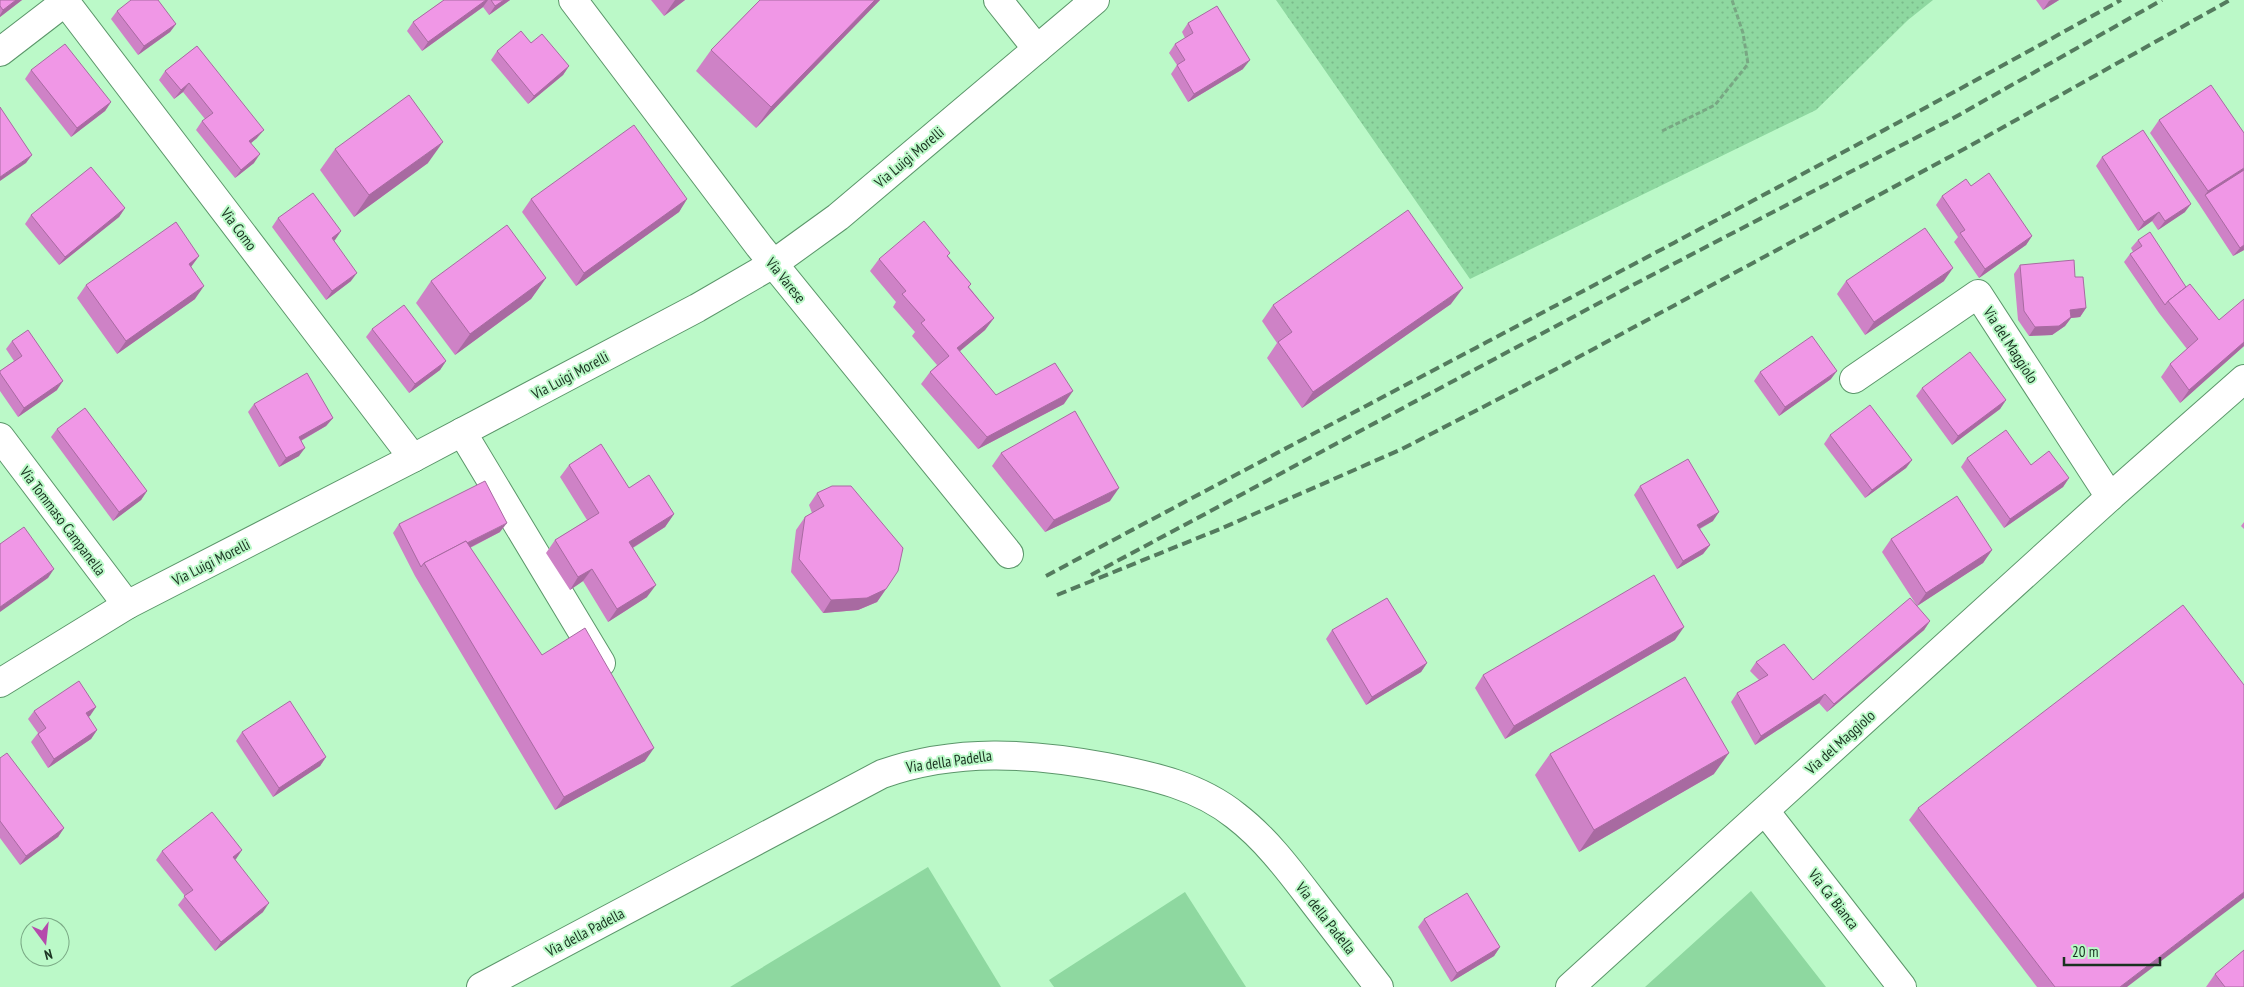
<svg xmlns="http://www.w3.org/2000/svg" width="2244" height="987" font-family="'PT Sans Narrow',sans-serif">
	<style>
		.grass { fill: url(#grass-dots) }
		.park { fill: #8ed8a0 }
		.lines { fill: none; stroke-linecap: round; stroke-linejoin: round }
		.minor-casing { stroke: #5b966a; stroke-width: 30 }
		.path { stroke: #78a783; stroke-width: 3; stroke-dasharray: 5 2.5; stroke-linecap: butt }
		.minor { stroke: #fff; stroke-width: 28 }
		.rail { stroke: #547b5e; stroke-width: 4; stroke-dasharray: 10 5; stroke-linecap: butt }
		.wall { fill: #ce82c6 }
		.shaded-wall { fill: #a86aa1 }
		.building { fill: #f097e6; stroke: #a86aa1 }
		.labels { text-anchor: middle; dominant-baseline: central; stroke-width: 4; stroke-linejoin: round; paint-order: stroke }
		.street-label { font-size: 15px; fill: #193220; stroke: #bbf9c8 }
	</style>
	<defs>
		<pattern id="grass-dots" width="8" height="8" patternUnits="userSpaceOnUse" patternTransform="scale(1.25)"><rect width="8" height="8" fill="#8ed8a0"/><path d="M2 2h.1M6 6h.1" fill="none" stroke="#7aba8a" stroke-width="1.8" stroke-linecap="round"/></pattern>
	</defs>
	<rect width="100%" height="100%" fill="#bbf9c8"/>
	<polygon class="grass" points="1276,0 1933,0 1908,20 1816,110 1470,279"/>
	<g class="park">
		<polygon points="928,867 1001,987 730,987"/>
		<polygon points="1751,891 1826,987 1644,987 1645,987"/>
		<polygon points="1185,892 1246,987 1054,987 1049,980"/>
	</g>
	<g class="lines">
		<g class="minor-casing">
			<g id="minor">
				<polyline points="64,0 413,458"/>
				<polyline points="573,0 759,246 1009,554"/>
				<polyline points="998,0 1037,49"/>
				<polyline points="0,52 65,2"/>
				<polyline points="1854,379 1978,294 2110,497"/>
				<polyline points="462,432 601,663"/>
				<polyline points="0,437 127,605"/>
				<polyline points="0,683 127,605 413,458 697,308 773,264 838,217 1095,0"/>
				<polyline points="1765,811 1902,987"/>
				<path d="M481,987L882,774C956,748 1031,753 1106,767C1153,776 1199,786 1236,816C1266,839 1289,870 1312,900C1334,929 1357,958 1379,987"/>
				<polyline points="1570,987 2110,497 2244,379"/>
			</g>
		</g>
		<polyline class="path" points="1662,131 1715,105 1748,64 1743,33 1732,0"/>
		<use href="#minor" class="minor"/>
		<g class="rail">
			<polyline points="1091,575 1629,287 1950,120 2162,0"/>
			<path d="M1046,576C1404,384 1766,198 2121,0"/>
			<polyline points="1057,595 1220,529 1402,449 1562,366 1966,148 2230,0"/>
		</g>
	</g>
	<g class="wall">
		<polygon points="0,0 22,0 0,17"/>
		<polygon points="444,0 510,0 489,15 483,7 422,51 407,31 413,22"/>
		<polygon points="651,0 685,0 664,16"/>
		<polygon points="760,0 880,0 756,128 696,71 711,50"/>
		<polygon points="2036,0 2059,0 2043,10"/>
		<polygon points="117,11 176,24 170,32 138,55 111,19"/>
		<polygon points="1188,23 1243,69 1188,102 1171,74 1177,65 1169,53 1175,44 1185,38 1182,32"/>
		<polygon points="531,43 569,66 563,75 528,104 491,60 497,51"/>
		<polygon points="197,46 257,138 251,143 254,163 235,178 196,130 202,121 205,119 183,92 174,99 159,80 165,71"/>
		<polygon points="31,70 111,102 105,111 71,137 25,79"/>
		<polygon points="2211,85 2244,250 2233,256 2199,204 2150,133 2159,120"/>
		<polygon points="335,149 428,163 354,217 320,170"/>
		<polygon points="2102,157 2185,212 2158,230 2152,221 2138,231 2096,166"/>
		<polygon points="1971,186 2032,236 2026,245 1979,278 1954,242 1958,237 1936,205 1942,196"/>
		<polygon points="531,199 687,199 679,212 576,286 522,212"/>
		<polygon points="125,208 119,217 59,265 25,224 31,215"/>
		<polygon points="278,218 341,231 334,241 351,281 326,300 272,227"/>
		<polygon points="2138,240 2186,287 2244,346 2180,403 2161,377 2170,364 2187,349 2159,313 2124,262 2130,254 2133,252 2131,248"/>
		<polygon points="199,256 191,267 195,299 117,354 77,298 86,285"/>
		<polygon points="948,256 971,284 969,287 994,318 985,330 959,352 996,395 1064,404 978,449 921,384 930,372 937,365 912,336 915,332 893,307 896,302 870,271 879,259"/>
		<polygon points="2020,265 2075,277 2086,308 2080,317 2071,318 2065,326 2052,335 2029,336 2018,320 2014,274"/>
		<polygon points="546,278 531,299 455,355 416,303 431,281"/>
		<polygon points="1846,281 1944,281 1865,335 1837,294"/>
		<polygon points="1451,304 1302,408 1267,358 1277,343 1262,321 1273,305"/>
		<polygon points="372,329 446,361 440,370 409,393 366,337"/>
		<polygon points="12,341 57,390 18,417 0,391 0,371 14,361 6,349"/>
		<polygon points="1760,372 1831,379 1779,416 1754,381"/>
		<polygon points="1922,388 2006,400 2000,409 1952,445 1916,396"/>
		<polygon points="254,404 333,418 326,426 301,441 299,456 279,467 248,412"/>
		<polygon points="57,429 147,491 141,500 113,521 51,437"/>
		<polygon points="1830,435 1912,460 1906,468 1865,498 1824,444"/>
		<polygon points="1001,453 1110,501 1045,532 992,466"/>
		<polygon points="1967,458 2031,465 2069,478 2063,487 2004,528 1961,467"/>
		<polygon points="569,465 674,514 665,527 633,548 647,597 608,622 583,581 570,590 546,553 555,540 587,520 560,477"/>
		<polygon points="1640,486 1713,521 1700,529 1710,545 1703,554 1677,569 1634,495"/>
		<polygon points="817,493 886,589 877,602 858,610 823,613 791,572 796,530 805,517 812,513 809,505"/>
		<polygon points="2244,522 2244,529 2241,526"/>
		<polygon points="399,524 500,532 470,548 542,655 645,761 555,810 415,576 393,533"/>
		<polygon points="1891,539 1992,550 1983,563 1917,606 1882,552"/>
		<polygon points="1930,621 1924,630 1827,712 1819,703 1755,745 1731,702 1737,693 1759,680 1750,671 1756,662 1813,680"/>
		<polygon points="1332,630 1427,663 1421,672 1366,705 1326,639"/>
		<polygon points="1675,640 1505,739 1475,688 1483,675"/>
		<polygon points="96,707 88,717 97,730 91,739 48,768 31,742 38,733 28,719 34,711"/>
		<polygon points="242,732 326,757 320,766 273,797 236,741"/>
		<polygon points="1550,754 1714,774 1579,852 1535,775"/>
		<polygon points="0,758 64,828 58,837 20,865 0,838"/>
		<polygon points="1918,808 2127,987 2037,987 1909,820"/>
		<polygon points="242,850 235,860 263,912 215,951 178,905 185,896 156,860 162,851"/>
		<polygon points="1424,919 1500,947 1494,956 1451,982 1418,927"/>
		<polygon points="2215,974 2244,987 2206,987"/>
	</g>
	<g class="shaded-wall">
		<polygon points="16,0 22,0 0,17 0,15 3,10"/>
		<polygon points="486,0 488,0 483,7 422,51 428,42"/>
		<polygon points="504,0 510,0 489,15 495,6"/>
		<polygon points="675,0 685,0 664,16"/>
		<polygon points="875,0 880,0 756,128 771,107"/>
		<polygon points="2051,0 2059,0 2043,10 2049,1"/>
		<polygon points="176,24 170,32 138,55 144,46"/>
		<polygon points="1250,60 1243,69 1188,102 1194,94"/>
		<polygon points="569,66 563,75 528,104 534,96"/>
		<polygon points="189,83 183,92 174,99 181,90"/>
		<polygon points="111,102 105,111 71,137 77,128"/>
		<polygon points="264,130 257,138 243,150 249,141"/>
		<polygon points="443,142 428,163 354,217 369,195"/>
		<polygon points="260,154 254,163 235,178 241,170"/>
		<polygon points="32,155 26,163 0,181 0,177"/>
		<polygon points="2244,168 2244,175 2205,195 2208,191"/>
		<polygon points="687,199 679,212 576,286 584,273"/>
		<polygon points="2191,204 2185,212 2158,230 2165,221"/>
		<polygon points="125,208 119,217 59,265 65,257"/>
		<polygon points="2159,212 2152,221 2138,231 2144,222"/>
		<polygon points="341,231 335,240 326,246 332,238"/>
		<polygon points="2032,236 2026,245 1979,278 1985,269"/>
		<polygon points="2244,245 2244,250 2233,256 2240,248"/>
		<polygon points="199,256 190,268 189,264"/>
		<polygon points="1953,268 1944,281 1865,335 1874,322"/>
		<polygon points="357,273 351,281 326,300 332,291"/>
		<polygon points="546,278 531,299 455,355 470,334"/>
		<polygon points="204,286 195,299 117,354 126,341"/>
		<polygon points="1463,288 1451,304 1302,408 1313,392"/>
		<polygon points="2086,308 2080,317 2071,318 2065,326 2052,335 2029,336 2035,327 2070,310"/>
		<polygon points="994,318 985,330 948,361 957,348"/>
		<polygon points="2244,342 2244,346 2180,403 2189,390"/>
		<polygon points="446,361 440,370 409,393 415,384"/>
		<polygon points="1837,371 1831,379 1779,416 1785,407"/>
		<polygon points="63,381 57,390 18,417 24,408"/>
		<polygon points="1073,391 1064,404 978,449 987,437"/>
		<polygon points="2006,400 2000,409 1952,445 1958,436"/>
		<polygon points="333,418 326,426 293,445 299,437"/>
		<polygon points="305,448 299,456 279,467 286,458"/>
		<polygon points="1912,460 1906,468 1865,498 1872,490"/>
		<polygon points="2069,478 2063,487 2004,528 2010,519"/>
		<polygon points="1119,488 1110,501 1045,532 1054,520"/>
		<polygon points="147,491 141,500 113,521 119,512"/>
		<polygon points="1719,512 1713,521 1691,533 1697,525"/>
		<polygon points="674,514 665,527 621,555 629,542"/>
		<polygon points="507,523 500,532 428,569 425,565"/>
		<polygon points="1710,545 1703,554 1677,569 1683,561"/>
		<polygon points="1992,550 1983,563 1917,606 1926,593"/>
		<polygon points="54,569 48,578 0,612 0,607"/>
		<polygon points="592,569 583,581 570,590 578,577"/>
		<polygon points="656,585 647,597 608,622 617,609"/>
		<polygon points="886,589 877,602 858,610 823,613 831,600"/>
		<polygon points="1930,621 1924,630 1827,712 1834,704"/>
		<polygon points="1684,627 1675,640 1505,739 1514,726"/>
		<polygon points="1427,663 1421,672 1366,705 1372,697"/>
		<polygon points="1825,694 1819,703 1755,745 1761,736"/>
		<polygon points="96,707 90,716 80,722 86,713"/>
		<polygon points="97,730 91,739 48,768 54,759"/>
		<polygon points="654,748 645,761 555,810 564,797"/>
		<polygon points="1729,753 1714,774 1579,852 1594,830"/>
		<polygon points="326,757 320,766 273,797 279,788"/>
		<polygon points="64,828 58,837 20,865 26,856"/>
		<polygon points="242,850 236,859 227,866 233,857"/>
		<polygon points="2244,892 2244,898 2127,987 2120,987"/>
		<polygon points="269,903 263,912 215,951 221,942"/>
		<polygon points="1500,947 1494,956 1451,982 1457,973"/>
	</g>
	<g class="building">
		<polygon points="0,0 16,0 3,10 0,6"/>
		<polygon points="131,0 158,0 176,24 144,46 117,11"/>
		<polygon points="444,0 486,0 428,42 413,22"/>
		<polygon points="491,0 504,0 495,6"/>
		<polygon points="760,0 875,0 771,107 711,50"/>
		<polygon points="1217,6 1250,60 1194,94 1177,65 1185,60 1175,44 1193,33 1188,23"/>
		<polygon points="521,31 531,43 542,34 569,66 534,96 497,51"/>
		<polygon points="65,44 111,102 77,128 31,70"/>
		<polygon points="197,46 264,130 249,141 260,154 241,170 202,121 213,113 189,83 181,90 165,71"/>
		<polygon points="2211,85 2244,133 2244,168 2208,191 2159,120"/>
		<polygon points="409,95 443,142 369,195 335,149"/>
		<polygon points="0,107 32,155 0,177"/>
		<polygon points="634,125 687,199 584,273 531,199"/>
		<polygon points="2143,130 2191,204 2165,221 2159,212 2144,222 2102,157"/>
		<polygon points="91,167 125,208 65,257 31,215"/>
		<polygon points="2244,170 2244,245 2240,248 2205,195"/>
		<polygon points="1989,173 2032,236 1985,269 1960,233 1965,230 1942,196 1966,179 1971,186"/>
		<polygon points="313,193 341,231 332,238 357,273 332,291 278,218"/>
		<polygon points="1408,210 1463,288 1313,392 1278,342 1292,332 1273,305"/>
		<polygon points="924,221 950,253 947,256 971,284 968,287 994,318 957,348 996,395 1055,363 1073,391 987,437 930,372 949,356 921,323 925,320 902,294 906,291 879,259"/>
		<polygon points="176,222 199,256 189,264 204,286 126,341 86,285"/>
		<polygon points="507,225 546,278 470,334 431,281"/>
		<polygon points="1925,228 1953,268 1874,322 1846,281"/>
		<polygon points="2150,232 2186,287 2168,301 2165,305 2130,254 2142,246 2138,240"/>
		<polygon points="2074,260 2075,277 2083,277 2086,308 2070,310 2071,317 2059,326 2035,327 2024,311 2020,265"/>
		<polygon points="2190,284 2219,320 2244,299 2244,342 2189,390 2170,364 2198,339 2168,301"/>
		<polygon points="404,305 446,361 415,384 372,329"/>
		<polygon points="28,330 63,381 24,408 0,373 0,371 22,356 12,341"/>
		<polygon points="1812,336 1837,371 1785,407 1760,372"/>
		<polygon points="1970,352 2006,400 1958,436 1922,388"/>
		<polygon points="307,373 333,418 299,437 305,448 286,458 254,404"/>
		<polygon points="1870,405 1912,460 1872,490 1830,435"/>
		<polygon points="85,408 147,491 119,512 57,429"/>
		<polygon points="1075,411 1119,488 1054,520 1001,453"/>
		<polygon points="2006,430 2031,465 2049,451 2069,478 2010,519 1967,458"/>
		<polygon points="601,444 629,488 649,475 674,514 629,542 656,585 617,609 592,569 578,577 555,540 599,513 569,465"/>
		<polygon points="1688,459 1719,512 1697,525 1710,545 1683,561 1640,486"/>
		<polygon points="485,481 507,523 467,543 466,541 424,563 421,567 399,524"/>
		<polygon points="832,486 851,486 903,548 898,571 886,589 867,598 831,600 799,559 805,517 824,506 817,493"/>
		<polygon points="1957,496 1992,550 1926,593 1891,539"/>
		<polygon points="24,527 54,569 0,607 0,544"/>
		<polygon points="466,541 542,655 585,628 654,748 564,797 424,563"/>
		<polygon points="1654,575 1684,627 1514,726 1483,675"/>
		<polygon points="1387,598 1427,663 1372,697 1332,630"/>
		<polygon points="1910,598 1930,621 1834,704 1825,694 1761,736 1737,693 1768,675 1756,662 1784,644 1813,680"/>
		<polygon points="2183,605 2244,685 2244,892 2120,987 2055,987 1918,808"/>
		<polygon points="1685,677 1729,753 1594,830 1550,754"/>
		<polygon points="79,681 96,707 86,713 97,730 54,759 38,734 46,728 34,711"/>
		<polygon points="290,701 326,757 279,788 242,732"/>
		<polygon points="7,753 64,828 26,856 0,821 0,758"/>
		<polygon points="212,812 242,850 233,857 269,903 221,942 184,896 193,890 162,851"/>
		<polygon points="1467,893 1500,947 1457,973 1424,919"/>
		<polygon points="2244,950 2244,987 2225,987 2215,974"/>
	</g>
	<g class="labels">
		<g class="street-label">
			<text transform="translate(909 157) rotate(-40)">Via Luigi Morelli</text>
			<text transform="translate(239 229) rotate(53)">Via Como</text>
			<text transform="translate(786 280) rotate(51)">Via Varese</text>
			<text transform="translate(2011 345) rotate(57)">Via del Maggiolo</text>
			<text transform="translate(570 375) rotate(-28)">Via Luigi Morelli</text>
			<text transform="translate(63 521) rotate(53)">Via Tommaso Campanella</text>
			<text transform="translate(211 562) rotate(-27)">Via Luigi Morelli</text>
			<text transform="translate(1840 742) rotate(-42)">Via del Maggiolo</text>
			<text transform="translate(949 761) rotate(-8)">Via della Padella</text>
			<text transform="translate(1834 899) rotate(52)">Via Ca' Bianca</text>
			<text transform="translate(1326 918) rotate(52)">Via della Padella</text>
			<text transform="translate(585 932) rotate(-28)">Via della Padella</text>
		</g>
	</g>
	<g transform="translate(45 942) rotate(165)"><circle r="24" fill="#bbf9c8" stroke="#7aa985"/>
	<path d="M0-4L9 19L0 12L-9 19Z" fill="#b54aac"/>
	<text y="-8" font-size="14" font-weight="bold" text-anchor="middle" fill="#193220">N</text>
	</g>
	<path d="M2064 957v8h96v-8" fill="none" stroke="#193220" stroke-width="2.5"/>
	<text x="2072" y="957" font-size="15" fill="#193220" stroke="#bbf9c8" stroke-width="4" paint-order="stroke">20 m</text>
</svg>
